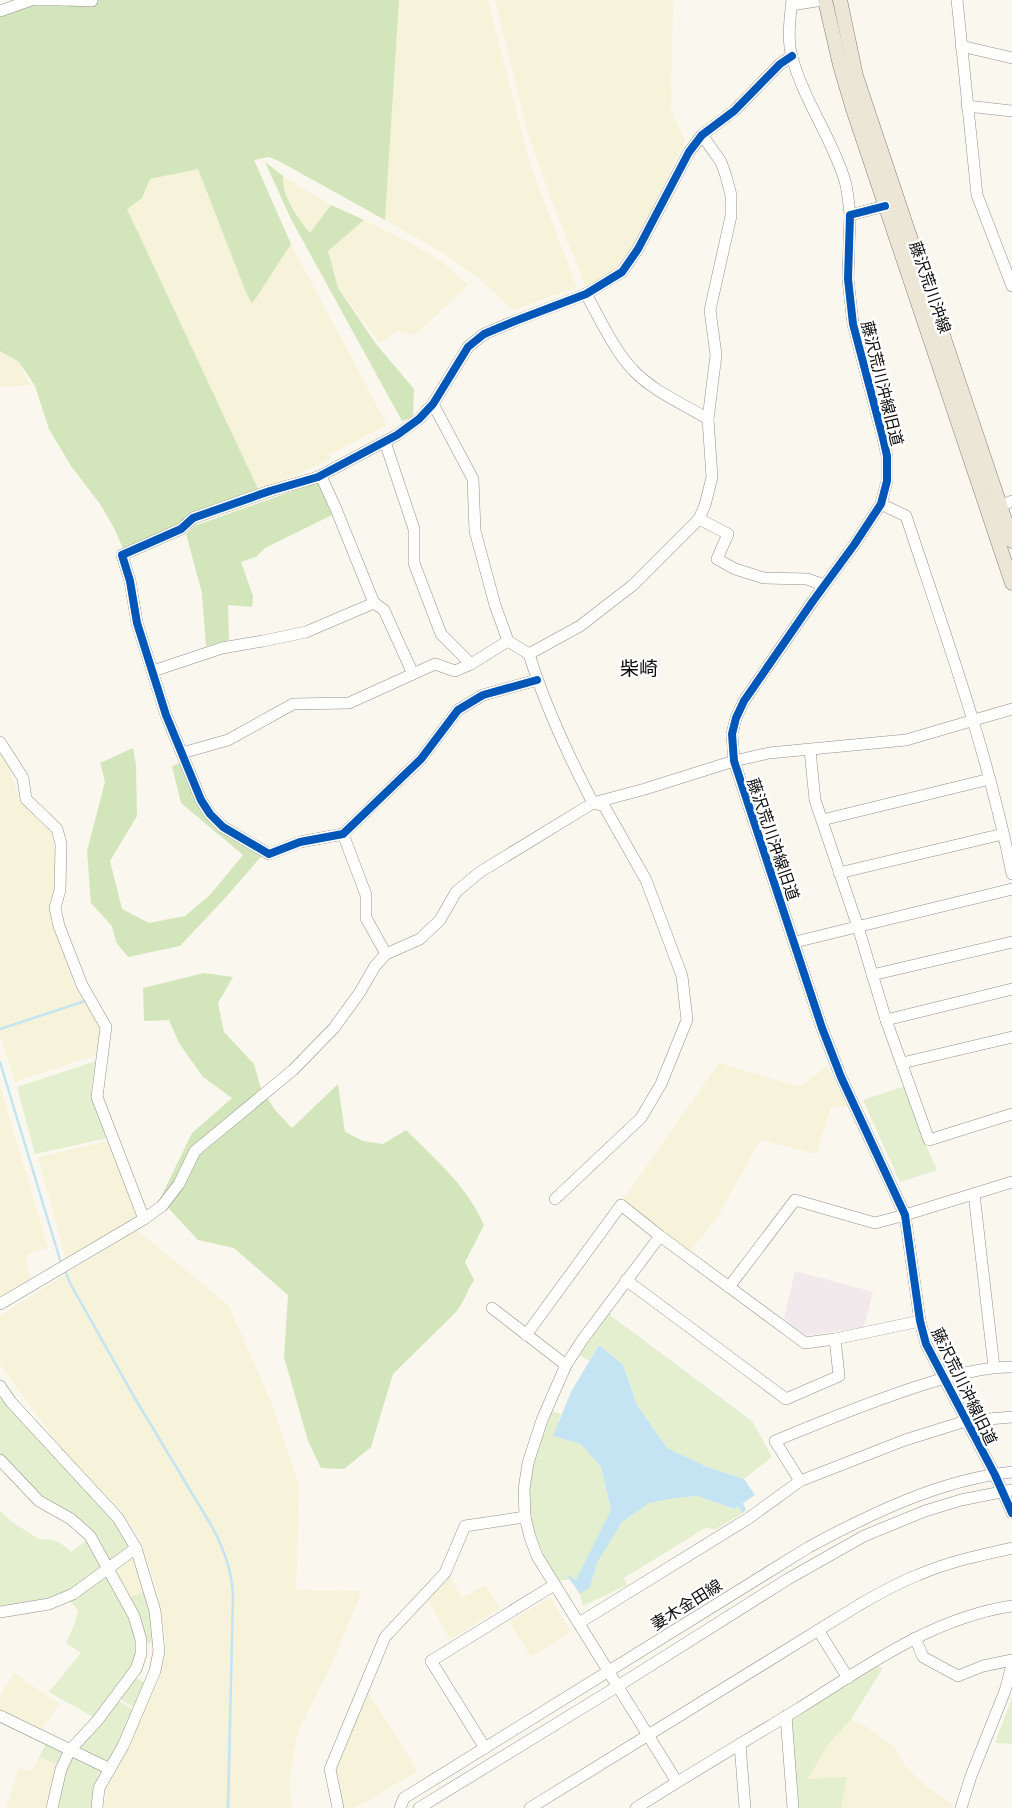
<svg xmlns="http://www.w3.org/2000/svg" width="1012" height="1808" font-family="'Playfair Display','Noto Sans JP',serif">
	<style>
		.industrial { fill: #f1e9ec }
		.farmland { fill: #f7f3da }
		.green { fill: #e3efce }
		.forest { fill: #d3e6bb }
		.water { fill: #c4e4f4 }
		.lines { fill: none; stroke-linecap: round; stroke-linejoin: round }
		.stream { stroke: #c4e4f4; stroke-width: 2.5 }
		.minor-casing { stroke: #93918d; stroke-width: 12 }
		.major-casing { stroke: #807f7a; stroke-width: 15 }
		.minor { stroke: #fefefc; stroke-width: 11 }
		.major { stroke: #ece6d7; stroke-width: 14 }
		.cycleway-casing { stroke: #fff; stroke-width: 11 }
		.cycleway { stroke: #0057b8; stroke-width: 8 }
		.labels { text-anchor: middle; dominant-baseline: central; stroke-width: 5; stroke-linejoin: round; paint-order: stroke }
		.street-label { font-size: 16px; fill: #0b0b0b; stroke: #fff }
		.quarter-label { font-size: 19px; fill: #0b0b0b; stroke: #fff }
	</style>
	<rect width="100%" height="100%" fill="#faf7ee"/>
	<polygon class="industrial" points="795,1271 873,1292 864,1327 804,1336 784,1319"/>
	<g class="farmland">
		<polygon points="399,0 488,0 530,164 577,288 546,298 513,311 481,280 440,251 385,220"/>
		<polygon points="495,0 673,0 671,110 685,140 637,242 608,277 586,288 552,201 529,137"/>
		<polygon points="198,169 245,290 252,304 291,244 387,425 329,455 331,459 259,491 127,209 142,198 150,179"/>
		<polygon points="283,176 331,205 311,234 300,222 282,184"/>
		<polygon points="364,220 414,245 442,262 468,285 415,335 397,331 380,343 338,288 328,250"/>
		<polygon points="0,351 19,362 30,385 0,387"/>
		<polygon points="0,754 8,766 21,803 52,833 56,864 54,892 51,907 52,922 75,987 87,1004 98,1026 100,1037 96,1055 15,1082 0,1035"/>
		<polygon points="719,1063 800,1087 827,1066 847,1106 831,1108 816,1154 760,1140 717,1218 689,1252 623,1200"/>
		<polygon points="0,1085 48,1248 25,1255 30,1279 0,1298"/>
		<polygon points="108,1141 136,1216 66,1259 38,1157"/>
		<polygon points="137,1230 229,1306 271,1402 299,1484 296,1590 362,1591 333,1661 298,1732 289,1783 292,1808 104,1808 106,1790 131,1744 141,1717 158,1683 165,1658 166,1641 157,1590 139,1537 120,1510 60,1447 0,1364 0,1316 72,1270"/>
		<polygon points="131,1556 135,1557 147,1590 128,1598 114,1570"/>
		<polygon points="449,1574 462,1598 485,1585 500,1608 450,1640 427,1599"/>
		<polygon points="550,1597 571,1632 531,1657 509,1622"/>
		<polygon points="14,1673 59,1704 40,1732 0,1712 0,1696"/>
		<polygon points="368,1692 418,1771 355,1808 342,1808 333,1768"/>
		<polygon points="851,1719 867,1727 895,1748 905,1766 927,1787 952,1804 952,1808 841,1808 847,1777 808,1780 826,1747"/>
		<polygon points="39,1757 55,1763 61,1761 49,1808 6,1808 19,1768 32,1771"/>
	</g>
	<g class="green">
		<polygon points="96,1061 91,1088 107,1138 35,1154 17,1087"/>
		<polygon points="905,1086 925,1144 937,1170 900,1182 863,1100"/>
		<polygon points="607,1313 752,1421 772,1457 744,1479 707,1467 667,1448 637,1405 623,1365 599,1345 589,1361 580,1355"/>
		<polygon points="0,1392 116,1521 130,1544 129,1548 111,1561 108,1559 38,1496 0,1454"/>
		<path d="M552,1411L561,1414L554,1436L581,1444L601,1467L611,1511L576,1580L567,1576L570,1579L560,1581C550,1572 546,1560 541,1548C516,1495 532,1461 552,1411Z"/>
		<polygon points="698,1496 733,1509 738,1506 743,1513 716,1529 705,1528 624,1578 627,1585 583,1606 580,1594 590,1587 597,1563 622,1522 649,1503 676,1498"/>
		<path d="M0,1511L12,1522L40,1540C54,1538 61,1542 71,1552L88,1539L102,1568L70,1591L44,1601L0,1608Z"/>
		<polygon points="107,1575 126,1611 134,1631 137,1643 136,1662 95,1718 49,1692 81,1653 66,1643 75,1623 78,1610 69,1600"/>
		<polygon points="147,1590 155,1642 146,1643 128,1598"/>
		<polygon points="875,1666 883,1668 851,1719 826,1747 808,1779 847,1777 841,1808 797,1808 790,1720"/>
		<polygon points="135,1678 146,1683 135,1708 120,1699"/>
		<polygon points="1012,1697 1012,1744 995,1743 1010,1703"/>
		<polygon points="119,1701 134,1710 110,1762 106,1763 78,1749"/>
		<polygon points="46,1743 63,1751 65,1754 61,1761 55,1763 39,1757"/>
		<polygon points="71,1756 103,1769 93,1808 56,1808 65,1768"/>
	</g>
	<g class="forest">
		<polygon points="54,0 399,0 385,220 277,160 269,157 254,160 291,244 252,304 245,290 198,169 150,179 142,198 127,209 259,491 124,551 114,528 100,504 71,466 49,429 35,386 19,362 0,351 0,17 25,6"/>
		<path d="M265,162L283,176C281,194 299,221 310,233L331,205L364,220L328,251L338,288L376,344L414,389L413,417L402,421L291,219Z"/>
		<polygon points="318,482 332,515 265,548 256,557 241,562 253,596 252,607 228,605 229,640 206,646 202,593 186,534 194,526"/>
		<polygon points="133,748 136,765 137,816 110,861 122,909 149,923 185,916 210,895 243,855 181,803 172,766 185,761 210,814 265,852 227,896 180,946 128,957 116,942 112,926 91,903 87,851 105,782 100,763"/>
		<path d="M204,973L233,977L218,1003L224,1032L254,1064L261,1089L275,1110L292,1128L338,1084L345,1132L363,1141L383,1144L406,1130C435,1159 468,1187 484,1225L465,1262L474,1280C467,1291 464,1302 456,1312L393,1374L371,1447L344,1469L321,1468L308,1441L284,1357L288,1295L234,1248L198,1240L160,1199L192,1133L232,1098L203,1077L179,1043L169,1020L144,1021L143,988Z"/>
	</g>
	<polygon class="water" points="599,1345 623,1365 637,1405 667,1448 707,1467 744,1479 755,1495 743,1503 746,1510 743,1513 738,1506 734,1509 698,1496 676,1498 649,1503 622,1522 597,1563 590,1587 580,1594 566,1574 576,1580 611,1510 601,1467 581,1444 553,1436 571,1392"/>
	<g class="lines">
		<g class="stream">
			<polyline points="0,1029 85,1001"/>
			<polyline points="0,1062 61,1263"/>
			<path d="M65,1271L71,1285L133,1395L211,1525C224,1548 232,1570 233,1596L228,1808"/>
		</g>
		<g class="minor-casing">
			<g id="minor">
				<polyline points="37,0 64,0"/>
				<polyline points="64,0 92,1"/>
				<path d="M792,0C790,19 787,39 792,57C804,101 832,138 845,181C848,192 849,204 850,215"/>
				<polyline points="957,0 977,195 1012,286"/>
				<polyline points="791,5 823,0"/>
				<polyline points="0,11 31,0"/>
				<polyline points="961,46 1012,58"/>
				<polyline points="967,106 1012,111"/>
				<polyline points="885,206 850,215 848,279 853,324 883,438 887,456 887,481 881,504 854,545 813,601 744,701 736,718 732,734 734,761 822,1028 841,1077 905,1215 920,1321 926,1344 995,1475 1012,1513"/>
				<path d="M586,294C599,317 615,352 633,370C654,392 682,403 708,419"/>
				<polyline points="433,404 473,479 475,531 495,605 508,641"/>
				<polyline points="385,442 414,529 414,563 441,634 471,664"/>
				<polyline points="321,476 336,509 374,603 384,610 413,674"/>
				<path d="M881,504L906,516C945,634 988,752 1012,874"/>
				<polyline points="1000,506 1012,501"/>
				<polyline points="699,519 728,534 717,559 735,569 764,578 807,579 824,585"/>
				<polyline points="529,654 580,626 633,585 699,519 705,505 712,477 708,419 716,355 710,310 731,216 731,195 726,176 721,162 702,135"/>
				<polyline points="153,671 222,648 263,641 306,632 374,603"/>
				<polyline points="537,680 483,695 458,710 421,759 343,834 300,842 269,854 223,827 210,814 201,800 166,715 137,623 130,581 122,555 181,529 193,518 270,491 318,477 397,435 419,419 433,404 468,347 484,334 515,321 586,294 622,272 638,249 689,152 702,135 734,111 780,64 792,56"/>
				<polyline points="0,742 23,778 26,799 57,829 61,844 60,890 55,908 59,926 82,985 106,1027 97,1097 144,1219"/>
				<polyline points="810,750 815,800 858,927 886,1020 929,1140 1012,1114"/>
				<path d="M182,753L228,740L293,704L349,703L435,664L455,671L471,664L508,641L529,654C545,706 568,755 593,803"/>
				<polyline points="822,820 990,779"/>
				<polyline points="343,834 366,895 366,918 386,954"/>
				<polyline points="839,873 1003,834"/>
				<polyline points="795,942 1012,889"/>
				<polyline points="872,975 1012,942"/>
				<polyline points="886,1020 1012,989"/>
				<polyline points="902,1063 1012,1037"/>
				<polyline points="974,1194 994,1367"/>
				<polyline points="555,1199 641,1118 661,1084 687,1020 682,976 646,880 604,806 593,803"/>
				<polyline points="660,1236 583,1339 566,1365 542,1420 528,1463 524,1489 525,1517 530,1537 537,1556 677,1782"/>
				<polyline points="626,1280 786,1399 839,1376 835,1339"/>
				<polyline points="729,1287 795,1200 875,1223 905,1215 1012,1182"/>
				<polyline points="0,1304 144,1219 162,1206 179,1184 195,1151 293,1070 334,1028 360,992 375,966 386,954 420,939 440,920 456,892 480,872 593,803 645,789 734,761 769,753 906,740 1012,709"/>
				<polyline points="492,1308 566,1365"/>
				<polyline points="526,1335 621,1205 660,1236 805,1343 835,1339 920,1321"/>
				<polyline points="0,1386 11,1402 118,1518 136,1548 155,1611 159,1651 155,1671 123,1746 99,1788 97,1808"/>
				<polyline points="0,1460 39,1501 71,1519 90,1536 134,1616 141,1640 141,1654 136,1669 97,1721 70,1750 61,1769 52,1808"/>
				<path d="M800,1481L775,1441C823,1421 872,1401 922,1385C951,1376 982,1367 1012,1367"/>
				<polyline points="0,1612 49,1604 73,1594 136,1548"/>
				<polyline points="579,1623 749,1518 800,1481 905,1440 966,1421 1012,1417"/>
				<polyline points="818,1630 848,1678"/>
				<polyline points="915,1638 923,1657 958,1676 983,1666 1012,1660"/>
				<polyline points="0,1716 110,1769"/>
				<polyline points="786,1716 793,1808"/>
				<polyline points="740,1744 745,1808"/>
				<polyline points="485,1748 431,1661 554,1585"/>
				<polyline points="338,1808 330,1769 385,1637 445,1573 465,1526 525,1517"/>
				<path d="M400,1808L404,1798L809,1547C872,1513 940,1480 1012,1472"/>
				<polyline points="419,1808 618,1686 788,1579 864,1536 925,1511 961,1500 1012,1490"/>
				<path d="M530,1808L859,1605C878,1594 897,1583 918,1575C948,1562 980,1555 1012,1548"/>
				<path d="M636,1808C689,1774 744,1742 798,1709C865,1667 932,1618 1012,1606"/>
				<polyline points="961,1808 971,1776 1005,1691 1012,1665"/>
			</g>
		</g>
		<g class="major-casing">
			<g id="major">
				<polyline points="825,0 840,65 853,109 1012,583"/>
				<polyline points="840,0 856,76 1012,541"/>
			</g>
		</g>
		<use href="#minor" class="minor"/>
		<use href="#major" class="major"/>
		<g class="cycleway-casing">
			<g id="cycleway">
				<polyline points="885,206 850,215 848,279 853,324 883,438 887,456 887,481 881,504 854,545 813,601 744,701 736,718 732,734 734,761 822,1028 841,1077 905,1215 920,1321 926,1344 995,1475 1012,1513"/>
				<polyline points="537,680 483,695 458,710 421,759 343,834 300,842 269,854 223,827 210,814 201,800 166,715 137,623 130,581 122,555 181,529 193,518 270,491 318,477 397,435 419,419 433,404 468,347 484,334 515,321 586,294 622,272 638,249 689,152 702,135 734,111 780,64 792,56"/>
			</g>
		</g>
		<use href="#cycleway" class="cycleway"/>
	</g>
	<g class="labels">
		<g class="street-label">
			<text transform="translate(931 287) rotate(71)">藤沢荒川沖線</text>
			<text transform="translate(883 383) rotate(76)">藤沢荒川沖線旧道</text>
			<text transform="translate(774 839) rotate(71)">藤沢荒川沖線旧道</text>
			<text transform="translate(965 1386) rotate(64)">藤沢荒川沖線旧道</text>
			<text transform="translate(686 1604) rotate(-32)">妻木金田線</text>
		</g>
		<g class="quarter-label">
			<text x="639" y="667">柴崎</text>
		</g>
	</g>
</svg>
